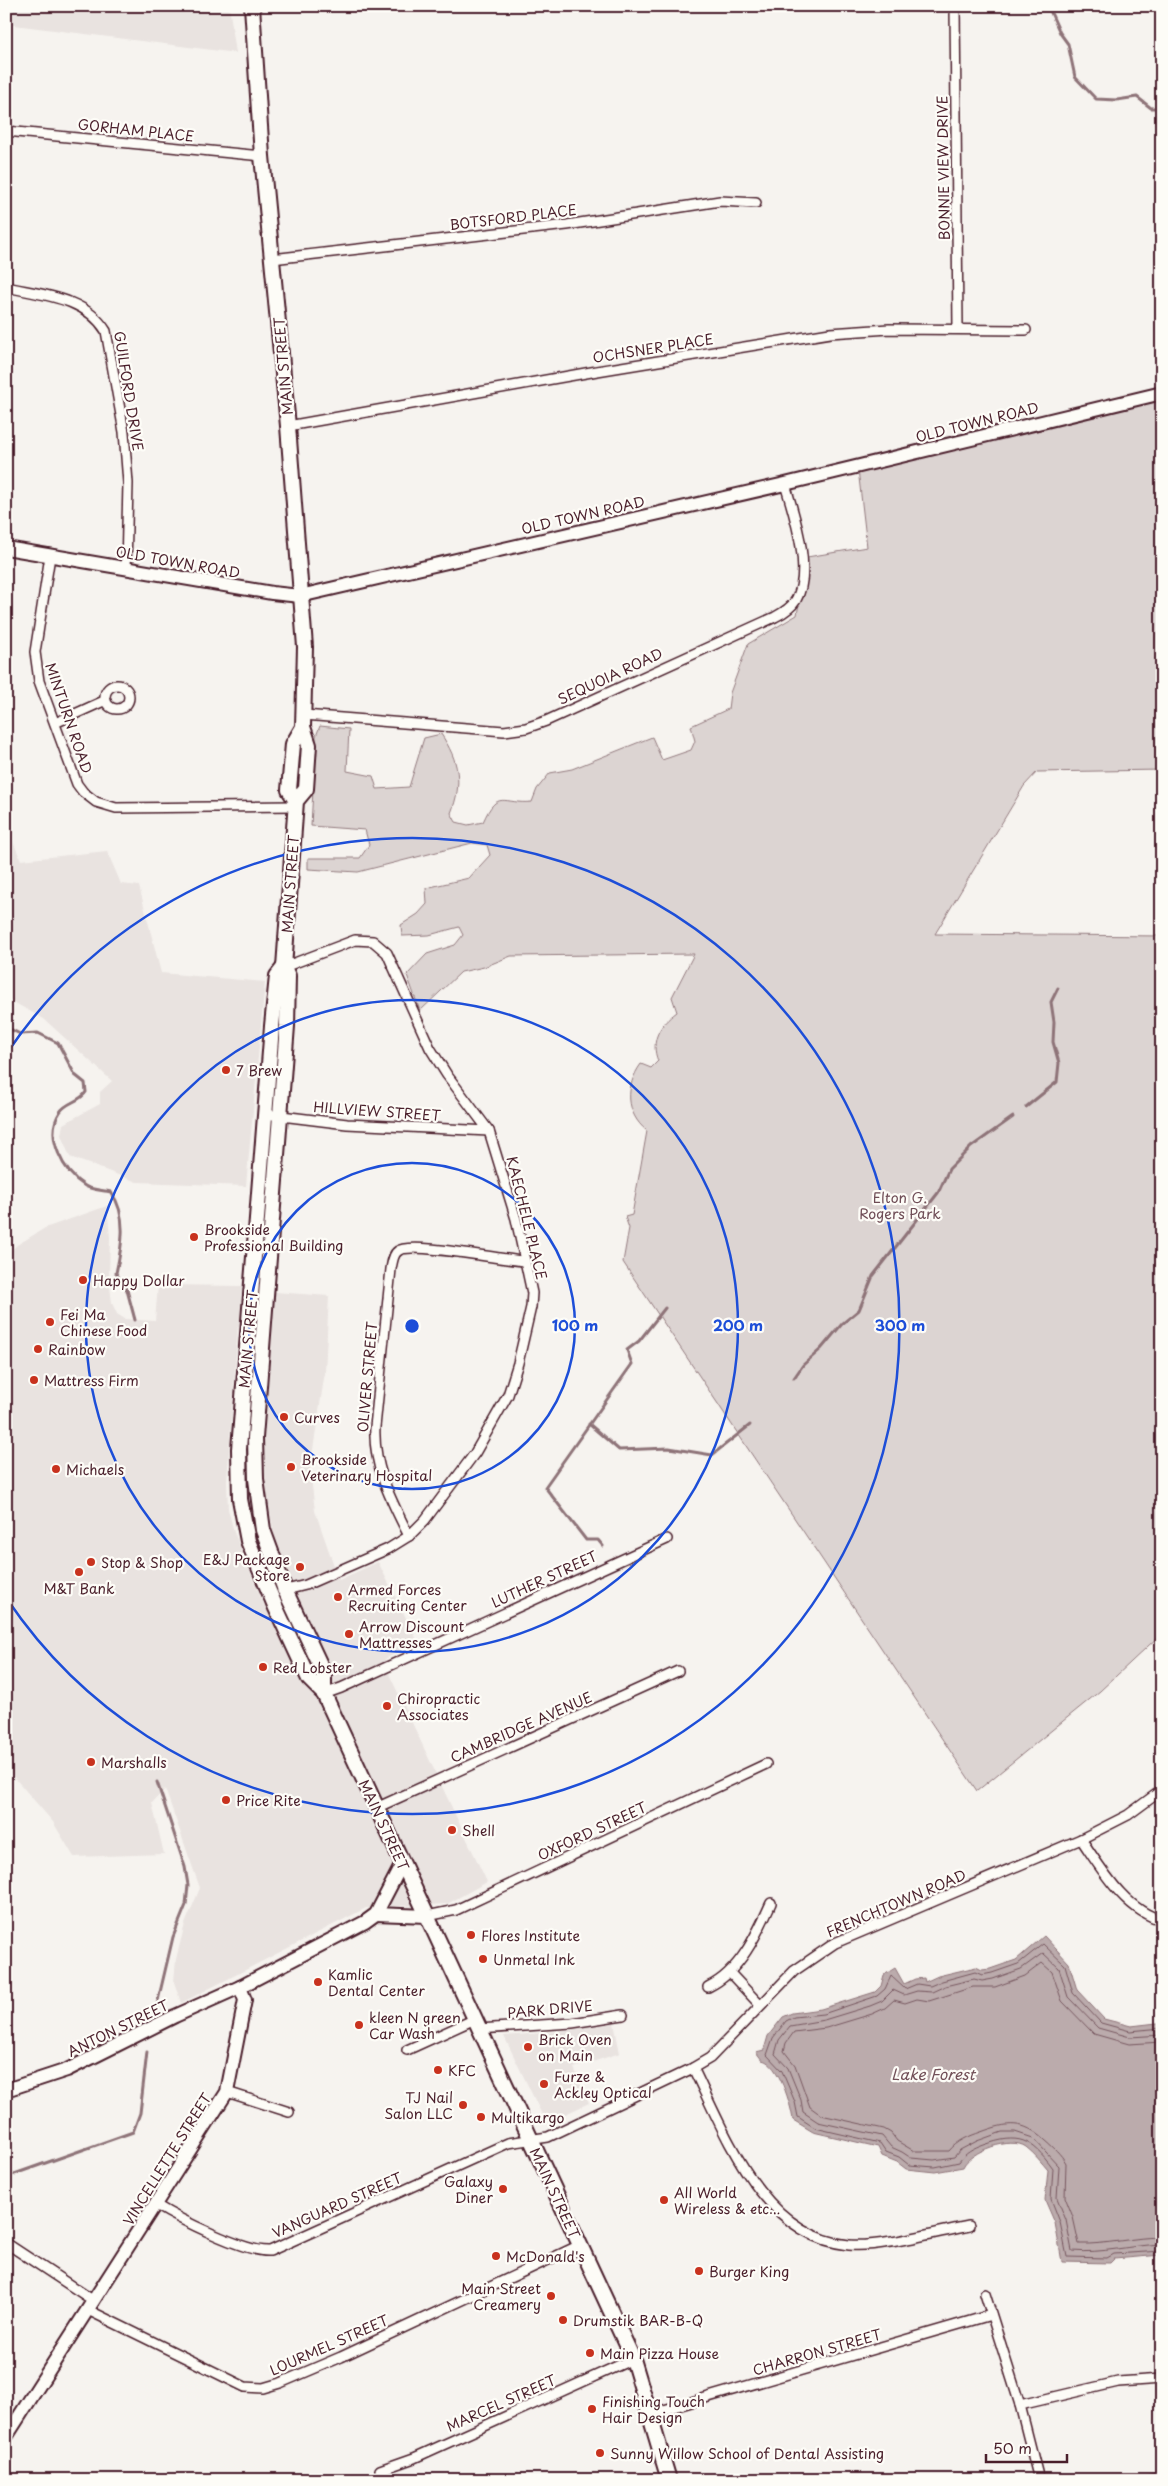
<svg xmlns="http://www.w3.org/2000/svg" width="1168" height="2486" font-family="'Playpen Sans',sans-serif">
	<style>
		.built { fill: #e9e3e0; fill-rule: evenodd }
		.green { fill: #dcd4d2; stroke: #937a7e }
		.water { fill: #bbabac; stroke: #8e7378 }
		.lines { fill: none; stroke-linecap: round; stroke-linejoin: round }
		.shore { stroke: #77575f; stroke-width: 1 }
		.stream { stroke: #8e7378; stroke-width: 3 }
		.street-casing { stroke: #4a1f2b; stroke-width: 12 }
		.secondary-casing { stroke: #4a1f2b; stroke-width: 16 }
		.primary-casing { stroke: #4a1f2b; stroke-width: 18 }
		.street { stroke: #fdfcf7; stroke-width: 9 }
		.secondary { stroke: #fdfcf7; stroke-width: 12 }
		.primary { stroke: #fdfcf7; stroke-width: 14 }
		.ring { fill: none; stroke: #1d4ed8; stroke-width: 2.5 }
		.poi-dot { fill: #c8321e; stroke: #fdfcf7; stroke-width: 2 }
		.labels { text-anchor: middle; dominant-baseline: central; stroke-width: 4.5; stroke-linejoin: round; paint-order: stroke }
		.street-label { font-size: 14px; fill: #4a1f2b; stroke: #fdfcf7 }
		.poi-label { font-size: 14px; fill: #4a1f2b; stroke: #fdfcf7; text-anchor: start }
		.park-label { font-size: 14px; fill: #6e4c55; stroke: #fdfcf7 }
		.water-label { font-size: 15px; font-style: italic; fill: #725058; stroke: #fdfcf7 }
		.centre { fill: #1d4ed8; stroke: #fdfcf7; stroke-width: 2.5 }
		.ring-label { font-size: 15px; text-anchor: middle; font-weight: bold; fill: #1d4ed8; stroke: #fdfcf7; stroke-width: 4.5; stroke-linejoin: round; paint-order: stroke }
	</style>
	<rect width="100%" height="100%" fill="#f6f3ef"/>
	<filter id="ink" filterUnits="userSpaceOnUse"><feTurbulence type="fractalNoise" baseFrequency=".02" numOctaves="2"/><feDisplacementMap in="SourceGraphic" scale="10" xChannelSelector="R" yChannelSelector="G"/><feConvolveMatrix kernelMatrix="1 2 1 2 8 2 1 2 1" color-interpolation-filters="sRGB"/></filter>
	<g filter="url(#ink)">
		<g class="built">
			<polygon points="6,6 229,6 236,53 6,24"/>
			<polygon points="6,826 21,860 107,851 121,884 139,886 161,973 265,982 246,1186 137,1182 70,1157 61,1135 63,1124 100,1104 100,1092 112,1081 44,1019 6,998"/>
			<path d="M107,1206L110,1237L109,1279L112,1303L117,1314L125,1319L155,1321L158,1285L244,1286L275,1292L329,1296L325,1372L310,1469L315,1511L339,1580L378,1562L418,1642L385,1659L390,1676L487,1882L447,1904L366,1908L181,2003L174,1982L176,1959L185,1924L200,1888L165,1789L152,1803L164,1854L74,1857L53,1822L6,1768V1255L17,1245L45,1228ZM238,1327L272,1331L263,1450L265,1490L279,1557L286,1582L298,1602L264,1605L234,1532L228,1509L227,1482Z"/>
			<polygon points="614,2023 620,2053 574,2068 589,2103 546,2123 504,2036 554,2032"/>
		</g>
		<path class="green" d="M1162,393V770L1037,772L1024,786L935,934L1162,936V1633L1100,1691L977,1791L623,1262L629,1228L625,1217L632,1215L647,1131C625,1113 625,1086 641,1064L651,1068L658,1061C650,1041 659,1025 677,1012L672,997L694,954L511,956L484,967L461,972L420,1011L407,975L427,954L455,945L463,935L459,927L429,935L402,936L401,925L418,914L427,904L426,888L469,878L490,855L487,845L472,843L358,872L308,869V858H360L369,845L365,830L311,826L316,736L320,726L349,729L347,771L373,776L377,789L409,787L424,738L441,734C459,761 463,783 451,813L456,822L468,825L483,822C498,788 503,805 532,802L537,789L550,773L572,769L652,737L662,760L691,750L695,741L691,726L728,709L730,693L748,644L797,615L807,557L867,547L858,469Z"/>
		<path class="water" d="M1044,1936L1069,1963L1077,1990L1104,2019L1131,2026L1157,2023L1162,2024V2255L1114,2259L1110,2263L1062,2262L1055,2223L1045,2200L1048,2170C1042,2163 1034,2153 1026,2147C1011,2136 970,2151 963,2167L935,2172L906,2169L897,2162L882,2156L878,2147L813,2132L793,2120C791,2105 779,2063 762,2060L756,2052L764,2050L768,2036L783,2017L792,2013L821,2009L875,1992L881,1986L884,1975L895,1968L904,1984L915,1979L924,1978L925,1982L938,1976L976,1967L982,1970L990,1969L1016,1960Z"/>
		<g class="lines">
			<g class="shore">
				<path d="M1162,2028L1130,2031L1101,2023L1073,1993L1065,1965L1043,1944L1018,1964L992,1973L982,1975L975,1972L942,1981L930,1986L917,1984L905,1989L891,1976L885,1989L877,1996L823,2014L794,2017L786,2021L773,2038L767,2055L782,2071L795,2102L798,2117L815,2128L880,2143L886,2152L899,2157L909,2165L935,2167L959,2162C965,2153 973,2149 984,2145C1018,2133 1031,2138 1053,2168L1051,2199L1060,2222L1067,2257L1107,2258L1114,2254L1162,2251"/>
				<path d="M1162,2035L1130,2037L1098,2028L1068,1997L1059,1968L1043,1953L1021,1969L993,1979L982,1981L974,1979L945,1986L932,1992L917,1991L904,1995L893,1990L882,2001L870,2006L824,2020L790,2026L779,2040L775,2054L788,2068L801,2100L803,2112L818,2122L882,2136L891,2147L902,2152L911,2158L934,2160L954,2157L960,2150L977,2141L1002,2132H1015L1033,2138L1059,2166L1057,2198L1066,2220L1072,2251C1102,2254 1131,2245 1162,2244"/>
				<path d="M1162,2042L1129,2044L1094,2034L1062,2001L1052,1972L1042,1963L1025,1976L995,1987H973L929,2001L917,1999L905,2003L894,2000L885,2008L872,2014L826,2028L794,2032L786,2043L784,2051L795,2065L810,2107L821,2115L884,2129L891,2133L897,2141L914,2151H949C957,2141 969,2136 981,2132C1008,2122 1023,2120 1045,2140C1053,2147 1061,2154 1066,2163L1065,2197L1073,2217L1079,2244C1106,2245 1134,2237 1162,2237"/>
			</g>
			<g class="stream">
				<polyline points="1048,6 1060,33 1068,44 1075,77 1096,99 1117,100 1137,97 1151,108 1162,108"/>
				<path d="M6,1027L20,1034L38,1033L58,1043L75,1075L85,1083L86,1092C80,1102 66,1102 60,1112C44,1136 63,1172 85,1186C91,1190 103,1190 111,1192C128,1216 122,1246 116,1273L127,1290L135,1320"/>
				<polyline points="1026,1107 1057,1082 1059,1063 1053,1042 1054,1022 1051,1002 1058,988"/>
				<polyline points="794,1378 803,1365 821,1349 842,1324 859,1310 873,1276 938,1193 949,1169 971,1147 1013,1117"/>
				<polyline points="589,1424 619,1450 669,1448 712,1455 750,1425"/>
				<polyline points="603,1546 598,1540 586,1540 545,1487 632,1364 627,1350 639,1341 665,1308"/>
				<polyline points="157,1782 185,1867 188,1885 186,1905 173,1937 157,2005"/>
				<polyline points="6,2177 133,2132 140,2113 147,2052"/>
			</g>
			<g class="street-casing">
				<g id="street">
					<polyline points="955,6 958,329"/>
					<polyline points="6,131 262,156"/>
					<polyline points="272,259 567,225 720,201 756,203"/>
					<path d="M6,287C42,295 85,297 106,331L124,432L128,483L126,569"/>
					<polyline points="288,426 597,371 830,333 889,329 1026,330"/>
					<polyline points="50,556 35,652 39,681 77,784 83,792 96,802 116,808 296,806"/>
					<circle cx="117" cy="697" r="12"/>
					<path d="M304,715L504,731L526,728L546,721L775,617C783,613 791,608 796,600C813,571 794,514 785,484"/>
					<polyline points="55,723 106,700"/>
					<polyline points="265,1114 347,1124 489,1131"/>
					<path d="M409,1536C391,1500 373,1467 375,1427L391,1269C392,1264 393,1254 398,1251C409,1241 503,1260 524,1261"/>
					<polyline points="282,1591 306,1585 388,1549 409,1536 425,1520 475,1453 508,1395 518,1363 531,1307 532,1293 516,1219 489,1131 447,1075 430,1048 387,953 373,941 355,940 284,967"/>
					<polyline points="324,1694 341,1688 667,1539"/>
					<polyline points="376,1808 678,1671"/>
					<path d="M1081,1839C1101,1868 1125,1911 1162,1920"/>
					<polyline points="427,1916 456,1910 766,1764"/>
					<polyline points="730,1973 760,2005"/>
					<path d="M708,1987C740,1972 757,1934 771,1903"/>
					<polyline points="479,2029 572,2023 623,2015"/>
					<polyline points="407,2050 475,2019"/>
					<path d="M693,2068C726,2135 762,2236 849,2245C880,2248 937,2232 969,2226"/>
					<polyline points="227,2092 289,2112"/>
					<path d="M156,2205C177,2218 246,2253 270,2251L508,2143L548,2137L693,2068L710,2058L794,1971L835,1943L1081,1839L1128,1815L1162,1790"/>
					<polyline points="6,2243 94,2301"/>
					<polyline points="985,2294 1020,2405 1039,2480"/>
					<polyline points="88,2310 245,2387 263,2388 280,2383 341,2357 580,2245"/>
					<polyline points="1020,2405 1118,2382 1162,2379"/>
					<polyline points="650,2414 991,2315"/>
					<polyline points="380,2470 414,2458 633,2359"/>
					<polyline points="1150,2480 1162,2478"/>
				</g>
			</g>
			<g class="secondary-casing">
				<g id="secondary">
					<polyline points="6,548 272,593 300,596 785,484 1162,393"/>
					<polyline points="376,1914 427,1916"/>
					<polyline points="6,2090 67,2070 175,2016 240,1987 365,1922 376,1914 402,1864"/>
					<polyline points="6,2437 227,2092 245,2000 240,1987"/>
				</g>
			</g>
			<g class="primary-casing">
				<g id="primary">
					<polyline points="252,6 262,156 288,426 305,647 303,727 293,744 289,790 296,801"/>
					<polyline points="303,727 309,745 306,789 296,801 284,967 288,976 287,1026 255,1438 256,1479 263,1530 285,1590 324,1673 324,1694"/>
					<polyline points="284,967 277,976 272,1026 239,1449 240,1499 248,1541 276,1608 309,1679 324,1694 633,2359 669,2480"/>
				</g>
			</g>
			<use href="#street" class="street"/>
			<use href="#secondary" class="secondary"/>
			<use href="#primary" class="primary"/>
		</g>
	</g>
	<g class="ring">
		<circle cx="412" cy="1326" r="163"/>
		<circle cx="412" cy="1326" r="326"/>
		<path d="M7 1053A488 488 0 1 1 7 1599"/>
	</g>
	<g class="poi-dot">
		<circle cx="226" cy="1070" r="5"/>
		<circle cx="194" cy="1237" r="5"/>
		<circle cx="83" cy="1280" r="5"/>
		<circle cx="50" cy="1322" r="5"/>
		<circle cx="38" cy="1349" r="5"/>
		<circle cx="34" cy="1380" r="5"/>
		<circle cx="284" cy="1417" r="5"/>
		<circle cx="291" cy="1467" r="5"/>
		<circle cx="56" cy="1469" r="5"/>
		<circle cx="91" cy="1562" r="5"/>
		<circle cx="300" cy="1567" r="5"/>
		<circle cx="79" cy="1572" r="5"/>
		<circle cx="338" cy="1597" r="5"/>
		<circle cx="349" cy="1634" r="5"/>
		<circle cx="263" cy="1667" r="5"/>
		<circle cx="387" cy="1706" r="5"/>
		<circle cx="91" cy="1762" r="5"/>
		<circle cx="226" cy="1800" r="5"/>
		<circle cx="452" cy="1830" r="5"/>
		<circle cx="471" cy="1935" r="5"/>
		<circle cx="483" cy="1959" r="5"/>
		<circle cx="318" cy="1982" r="5"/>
		<circle cx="359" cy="2025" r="5"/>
		<circle cx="528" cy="2047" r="5"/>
		<circle cx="438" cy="2070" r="5"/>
		<circle cx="544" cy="2084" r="5"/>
		<circle cx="463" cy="2105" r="5"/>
		<circle cx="481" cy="2117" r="5"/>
		<circle cx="503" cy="2189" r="5"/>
		<circle cx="664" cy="2200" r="5"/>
		<circle cx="496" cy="2256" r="5"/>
		<circle cx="699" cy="2271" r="5"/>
		<circle cx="551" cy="2296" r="5"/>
		<circle cx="563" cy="2320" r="5"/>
		<circle cx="590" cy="2353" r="5"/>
		<circle cx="592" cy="2409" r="5"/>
		<circle cx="600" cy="2453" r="5"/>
	</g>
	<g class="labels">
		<g class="street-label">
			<text transform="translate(136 130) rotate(6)">GORHAM PLACE</text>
			<text transform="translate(943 168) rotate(-91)">BONNIE VIEW DRIVE</text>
			<text transform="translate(513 217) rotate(-7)">BOTSFORD PLACE</text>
			<text transform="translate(653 348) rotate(-9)">OCHSNER PLACE</text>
			<text transform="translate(283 366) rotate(-95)">MAIN STREET</text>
			<text transform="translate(129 391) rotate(81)">GUILFORD DRIVE</text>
			<text transform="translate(977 422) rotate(-14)">OLD TOWN ROAD</text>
			<text transform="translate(583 515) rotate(-13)">OLD TOWN ROAD</text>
			<text transform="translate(178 562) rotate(10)">OLD TOWN ROAD</text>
			<text transform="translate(610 676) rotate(-25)">SEQUOIA ROAD</text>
			<text transform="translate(69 718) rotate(71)">MINTURN ROAD</text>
			<text transform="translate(290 884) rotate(-86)">MAIN STREET</text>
			<text transform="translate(377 1111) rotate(4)">HILLVIEW STREET</text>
			<text transform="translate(527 1218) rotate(76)">KAECHELE PLACE</text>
			<text transform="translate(248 1339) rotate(-85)">MAIN STREET</text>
			<text transform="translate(367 1377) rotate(-85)">OLIVER STREET</text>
			<text transform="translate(544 1579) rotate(-25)">LUTHER STREET</text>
			<text transform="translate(521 1727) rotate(-24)">CAMBRIDGE AVENUE</text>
			<text transform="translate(384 1825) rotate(65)">MAIN STREET</text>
			<text transform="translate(592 1831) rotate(-25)">OXFORD STREET</text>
			<text transform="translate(896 1903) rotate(-23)">FRENCHTOWN ROAD</text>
			<text transform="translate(550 2009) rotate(-5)">PARK DRIVE</text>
			<text transform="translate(118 2028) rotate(-26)">ANTON STREET</text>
			<text transform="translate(167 2159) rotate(-58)">VINCELLETTE STREET</text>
			<text transform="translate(555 2193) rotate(65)">MAIN STREET</text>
			<text transform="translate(337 2205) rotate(-24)">VANGUARD STREET</text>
			<text transform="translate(329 2345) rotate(-24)">LOURMEL STREET</text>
			<text transform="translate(817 2352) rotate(-16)">CHARRON STREET</text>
			<text transform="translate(501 2403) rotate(-24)">MARCEL STREET</text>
		</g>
		<g class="poi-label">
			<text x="236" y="1070">7 Brew</text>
			<text x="204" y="1229">Brookside<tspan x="204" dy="16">Professional Building</tspan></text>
			<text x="93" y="1280">Happy Dollar</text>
			<text x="60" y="1314">Fei Ma<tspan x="60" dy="16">Chinese Food</tspan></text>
			<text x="48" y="1349">Rainbow</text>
			<text x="44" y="1380">Mattress Firm</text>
			<text x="294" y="1417">Curves</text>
			<text x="301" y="1459">Brookside<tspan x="301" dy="16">Veterinary Hospital</tspan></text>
			<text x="66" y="1469">Michaels</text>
			<text x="290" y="1559" text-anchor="end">E&amp;J Package<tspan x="290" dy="16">Store</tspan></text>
			<text x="101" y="1562">Stop &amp; Shop</text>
			<text x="79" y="1588" text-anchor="middle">M&amp;T Bank</text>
			<text x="348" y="1589">Armed Forces<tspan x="348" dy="16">Recruiting Center</tspan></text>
			<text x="359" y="1626">Arrow Discount<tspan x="359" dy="16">Mattresses</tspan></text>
			<text x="273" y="1667">Red Lobster</text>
			<text x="397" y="1698">Chiropractic<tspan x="397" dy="16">Associates</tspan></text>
			<text x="101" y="1762">Marshalls</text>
			<text x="236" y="1800">Price Rite</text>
			<text x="462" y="1830">Shell</text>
			<text x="481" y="1935">Flores Institute</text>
			<text x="493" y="1959">Unmetal Ink</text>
			<text x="328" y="1974">Kamlic<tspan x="328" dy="16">Dental Center</tspan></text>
			<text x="369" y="2017">kleen N green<tspan x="369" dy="16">Car Wash</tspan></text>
			<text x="538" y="2039">Brick Oven<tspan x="538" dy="16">on Main</tspan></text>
			<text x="448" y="2070">KFC</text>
			<text x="554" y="2076">Furze &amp;<tspan x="554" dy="16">Ackley Optical</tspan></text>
			<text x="453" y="2097" text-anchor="end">TJ Nail<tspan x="453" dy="16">Salon LLC</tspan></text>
			<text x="491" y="2117">Multikargo</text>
			<text x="493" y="2181" text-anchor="end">Galaxy<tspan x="493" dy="16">Diner</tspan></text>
			<text x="674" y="2192">All World<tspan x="674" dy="16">Wireless &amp; etc...</tspan></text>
			<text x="506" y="2256">McDonald's</text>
			<text x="709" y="2271">Burger King</text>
			<text x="541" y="2288" text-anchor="end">Main Street<tspan x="541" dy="16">Creamery</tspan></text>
			<text x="573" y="2320">Drumstik BAR-B-Q</text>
			<text x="600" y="2353">Main Pizza House</text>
			<text x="602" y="2401">Finishing Touch<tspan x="602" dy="16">Hair Design</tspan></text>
			<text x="610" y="2453">Sunny Willow School of Dental Assisting</text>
		</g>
		<g class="park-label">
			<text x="900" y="1197">Elton G.<tspan x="900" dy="16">Rogers Park</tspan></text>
		</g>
		<g class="water-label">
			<text x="933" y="2073">Lake Forest</text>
		</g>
	</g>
	<circle cx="412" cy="1326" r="8" class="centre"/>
	<g class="ring-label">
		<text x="575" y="1331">100 m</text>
		<text x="738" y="1331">200 m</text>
		<text x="900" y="1331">300 m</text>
	</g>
	<rect width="1168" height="2486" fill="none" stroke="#fdfcf7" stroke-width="25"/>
	<rect x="12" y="12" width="1143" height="2461" fill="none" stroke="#4a1f2b" stroke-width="2" filter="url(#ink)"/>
	<path d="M986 2454v8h81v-8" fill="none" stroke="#4a1f2b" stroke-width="2.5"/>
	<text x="993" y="2454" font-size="15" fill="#4a1f2b" stroke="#fdfcf7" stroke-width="4" paint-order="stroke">50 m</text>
</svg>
